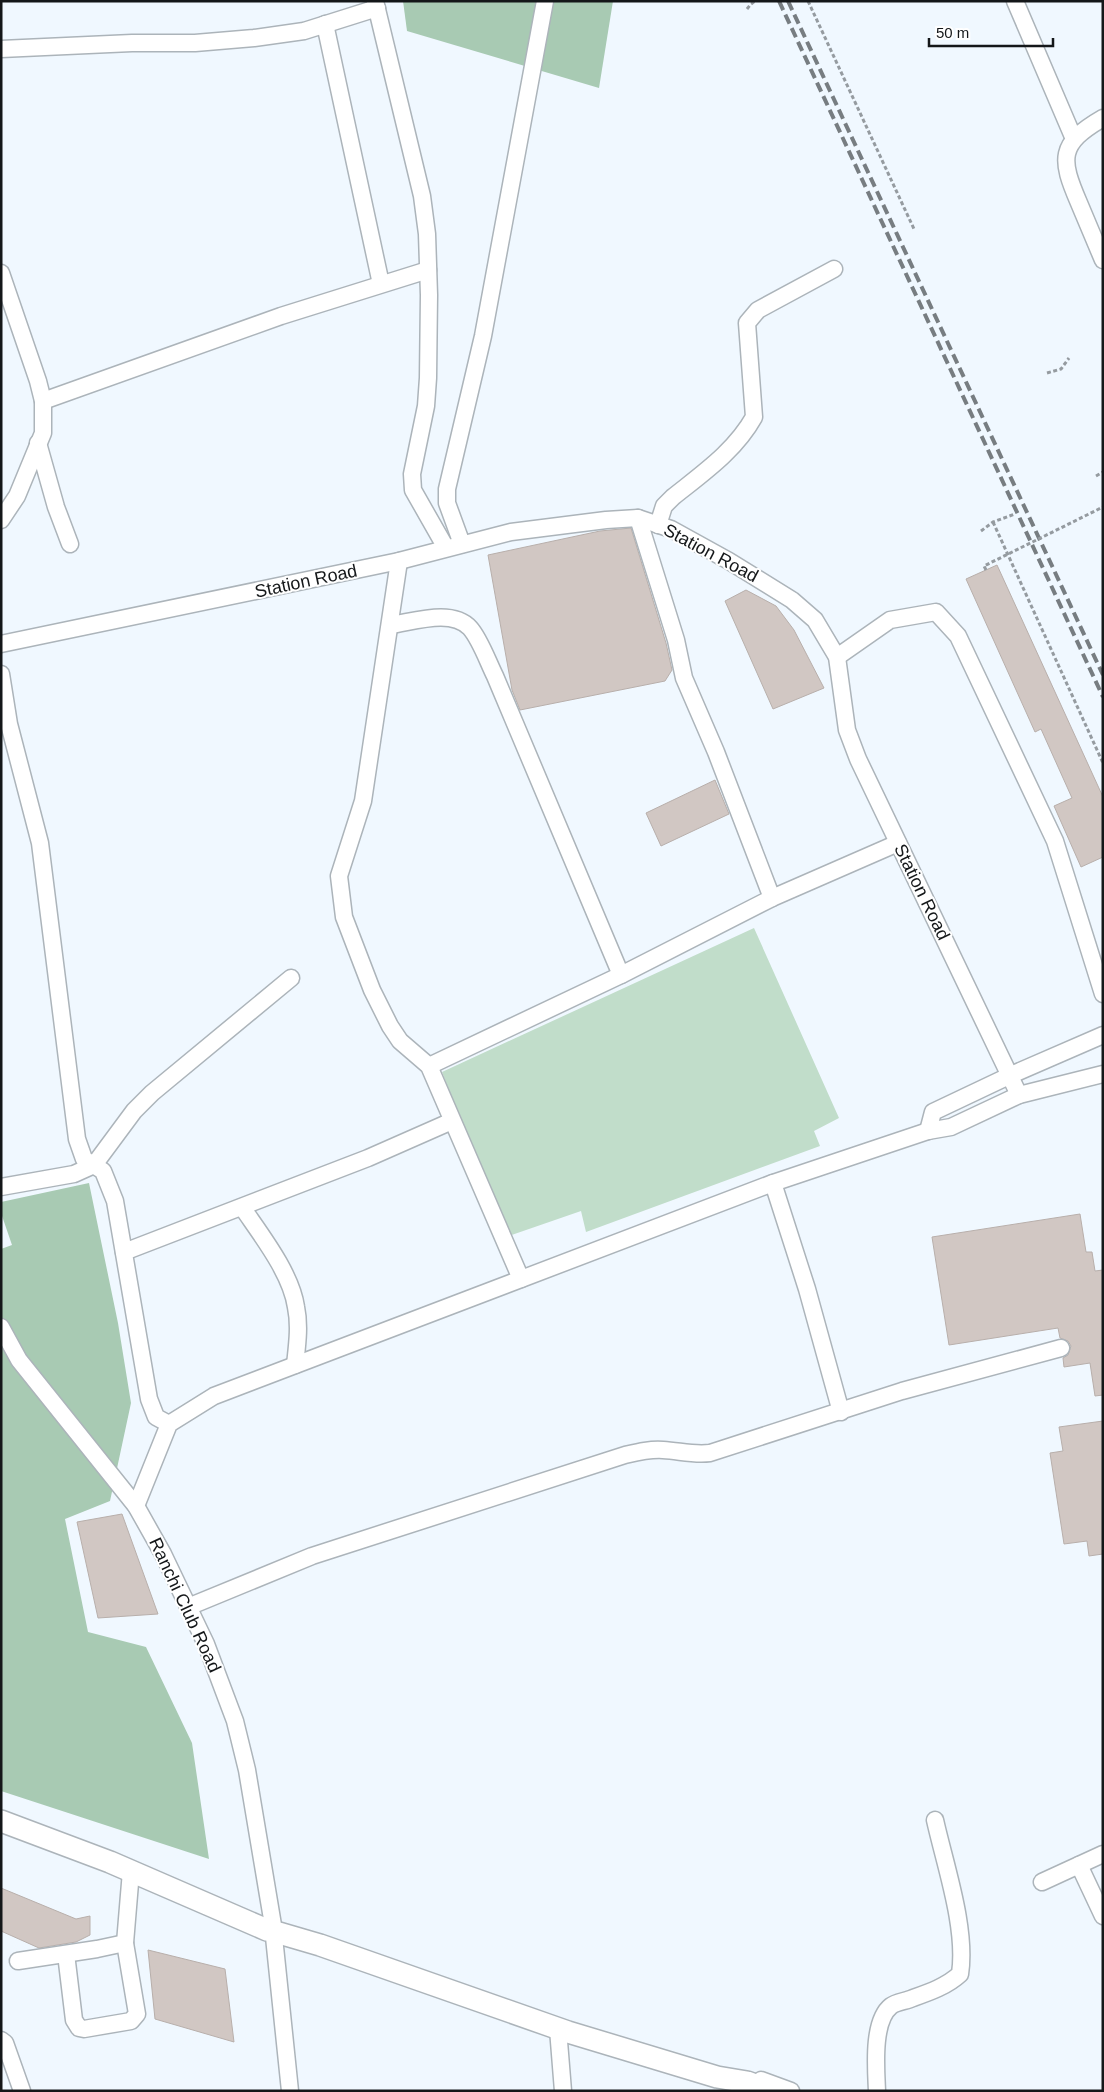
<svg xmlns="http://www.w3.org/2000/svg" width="1104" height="2092" font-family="Helvetica,sans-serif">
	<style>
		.green { fill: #c1ddca }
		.forest { fill: #a8cab3 }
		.building { fill: #d1c7c3; stroke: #b8afab }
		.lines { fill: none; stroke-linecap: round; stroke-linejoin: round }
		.minor-casing { stroke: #acb4ba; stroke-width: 19 }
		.major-casing { stroke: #acb4ba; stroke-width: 24 }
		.path { stroke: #959ba0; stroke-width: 3; stroke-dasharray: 4 2.5; stroke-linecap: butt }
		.minor { stroke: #fff; stroke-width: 16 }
		.major { stroke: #fff; stroke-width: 21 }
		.rail { stroke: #777d81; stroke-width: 4; stroke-dasharray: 10 5; stroke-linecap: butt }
		.path-bridge { stroke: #959ba0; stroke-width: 3; stroke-dasharray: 4 2.5; stroke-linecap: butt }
		.labels { text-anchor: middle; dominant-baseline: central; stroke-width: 4; stroke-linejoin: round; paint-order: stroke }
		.street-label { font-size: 18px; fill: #141719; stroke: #fff }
	</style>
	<rect width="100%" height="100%" fill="#f0f8ff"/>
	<polygon class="green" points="754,928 839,1118 814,1131 820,1146 586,1232 581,1211 506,1237 442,1072"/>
	<g class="forest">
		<polygon points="403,1 613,1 599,88 407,31"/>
		<polygon points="89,1183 118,1323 131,1403 110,1501 65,1519 88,1632 146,1647 192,1743 209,1859 1,1791 1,1249 12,1245 1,1213 1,1202"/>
	</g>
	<g class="building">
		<polygon points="631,528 666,643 672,670 665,681 520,710 512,690 488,555 600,531"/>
		<polygon points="997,565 1103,797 1103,857 1081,867 1054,806 1072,798 1041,729 1035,732 966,579"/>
		<polygon points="746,590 776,606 794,630 824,688 773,709 725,601"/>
		<polygon points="715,780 729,814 661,846 646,813"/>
		<polygon points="1080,1214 1086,1252 1092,1252 1095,1271 1103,1270 1103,1395 1095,1396 1090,1363 1064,1367 1063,1358 1068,1355 1071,1346 1068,1341 1060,1338 1058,1328 949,1345 932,1237"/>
		<polygon points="1103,1421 1103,1554 1089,1556 1087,1541 1064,1544 1050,1453 1063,1451 1059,1427"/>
		<polygon points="122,1514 158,1614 98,1618 77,1522"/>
		<polygon points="1,1888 76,1919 90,1916 90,1935 76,1942 39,1948 1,1931"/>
		<polygon points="148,1950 225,1969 234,2042 155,2019"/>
	</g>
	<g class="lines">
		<g class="minor-casing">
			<g id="minor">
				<polyline points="375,1 422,196 427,234 429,295 428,378 426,406 412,474 413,490 446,548"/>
				<polyline points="1015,1 1074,139"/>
				<polyline points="325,24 381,284"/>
				<polyline points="1,49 132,43 195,43 254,38 304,31 377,8"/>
				<path d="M1103,118C1058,144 1060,159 1079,203C1087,222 1095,241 1103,260"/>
				<polyline points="1,273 38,381 43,401 43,433 17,496 1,520"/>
				<polyline points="43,401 281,316 428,270"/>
				<polyline points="38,443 56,507 70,544"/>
				<path d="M658,525L664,506L673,497C703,473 735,451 754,417L747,323L758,310L834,269"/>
				<polyline points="462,544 447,503 447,489 483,336 545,1"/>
				<polyline points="399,561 363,801 339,876 344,917 372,990 390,1026 400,1041 429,1066 521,1279"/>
				<path d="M390,625C413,622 452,608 470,628C480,639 488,662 495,676L621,975"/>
				<polyline points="1,644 399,561 511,532 606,520 638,518 671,529 729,561 792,600 815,620 837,657 847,730 858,759 1019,1095 1103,1074"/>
				<polyline points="837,657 890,620 936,612 958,636 1055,841 1103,994"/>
				<polyline points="1,674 9,724 40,843 77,1139 84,1159 103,1171 115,1201 149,1399 156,1417 169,1424"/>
				<polyline points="772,898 898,843"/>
				<polyline points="429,1066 621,975 772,898 716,752 684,678 676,640 638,518"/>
				<polyline points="928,1131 933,1112 1011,1075 1103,1035"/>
				<polyline points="773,1183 807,1289 841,1412"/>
				<polyline points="1,1187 74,1174 94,1165 134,1111 152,1093 291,978"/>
				<path d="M242,1207C261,1235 291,1273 296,1307C300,1326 297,1346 295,1365"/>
				<polyline points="124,1252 368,1158 452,1121"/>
				<polyline points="1,1327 19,1360 136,1506 163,1554 206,1644 235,1721 247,1770 273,1925"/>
				<polyline points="136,1506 169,1424 214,1396 773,1183 928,1131 951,1127 1019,1095"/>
				<path d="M188,1607L312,1556L625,1455C638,1452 650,1449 663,1450C680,1451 693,1455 710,1453L902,1391L1061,1348"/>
				<polyline points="1079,1865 1103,1916"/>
				<polyline points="1042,1882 1103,1854"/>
				<polyline points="274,1937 290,2091"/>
				<polyline points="66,1954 74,2020 79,2028 84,2029 131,2021 137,2014 125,1943"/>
				<polyline points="18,1961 97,1949 125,1943 131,1871"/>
				<polyline points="558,2029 563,2091"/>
				<polyline points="1,2040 5,2043 22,2091"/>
				<polyline points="761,2080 791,2091"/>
				<path d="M877,2091C876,2068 872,2021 891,2006C896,2002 907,2001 913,1998C930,1992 947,1986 960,1974C967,1928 945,1865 935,1820"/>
			</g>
		</g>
		<g class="major-casing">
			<g id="major">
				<polyline points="1,1821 110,1862 267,1930"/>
				<polyline points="279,1933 320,1945 568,2032 717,2077 747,2082 772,2091"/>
			</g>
		</g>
		<g class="path">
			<polyline points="808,1 914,229"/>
			<polyline points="747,9 751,4 755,1"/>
			<polyline points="1047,373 1061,369 1069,358"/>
			<polyline points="1096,476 1103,472"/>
			<polyline points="993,522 1103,763"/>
			<polyline points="981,531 993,522 1015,514"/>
		</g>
		<use href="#minor" class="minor"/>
		<use href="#major" class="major"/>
		<g class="rail">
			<polyline points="779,1 1103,697"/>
			<polyline points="788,1 1103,675"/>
		</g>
		<polyline class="path-bridge" points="986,570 984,566 1103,507"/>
	</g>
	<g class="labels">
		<g class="street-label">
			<text transform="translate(711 553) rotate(28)">Station Road</text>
			<text transform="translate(306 581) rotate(-12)">Station Road</text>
			<text transform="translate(922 892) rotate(64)">Station Road</text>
			<text transform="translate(185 1605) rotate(65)">Ranchi Club Road</text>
		</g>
	</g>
	<rect width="1104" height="2092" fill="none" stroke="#141719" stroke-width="5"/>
	<path d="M929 38v8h124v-8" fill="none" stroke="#141719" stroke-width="2.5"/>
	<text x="936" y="38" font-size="15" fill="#141719" stroke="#ffffff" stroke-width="4" paint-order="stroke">50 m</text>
</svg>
